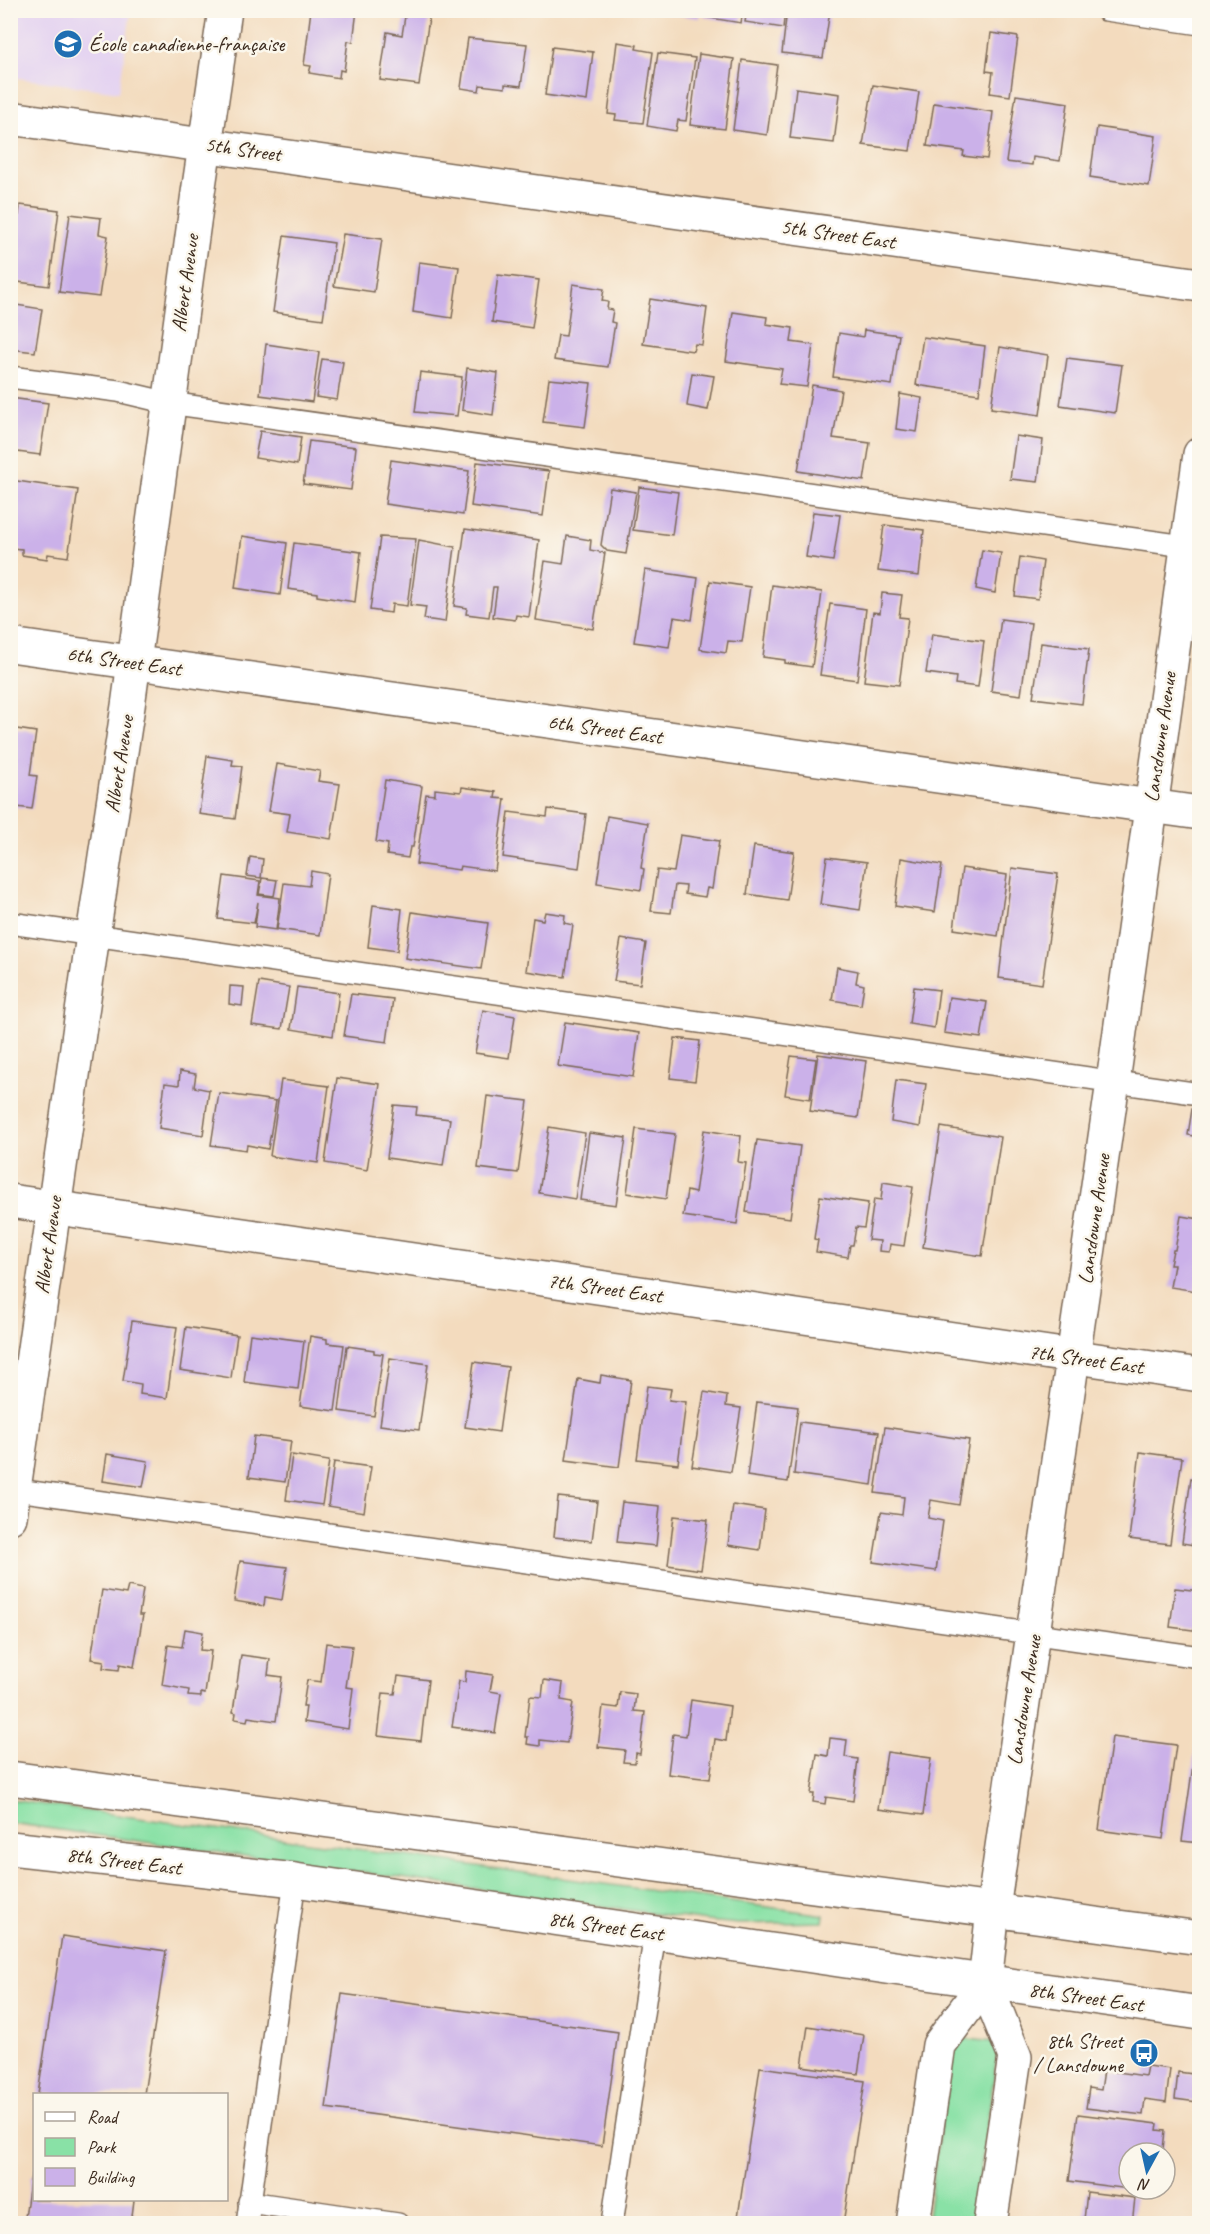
<svg xmlns="http://www.w3.org/2000/svg" width="1210" height="2234" font-family="Caveat,sans-serif">
	<style>
		.built { fill: #e4d3f1 }
		.green { fill: #89e1a6; stroke: #628662; stroke-width: 1.5 }
		.building { fill: #cbb1e9 }
		.lines { fill: none; stroke-linecap: round; stroke-linejoin: round }
		.lane-casing { stroke: #7b6856; stroke-width: 24 }
		.street-casing { stroke: #7b6856; stroke-width: 36 }
		.secondary-casing { stroke: #7b6856; stroke-width: 36 }
		.lane { stroke: #fff; stroke-width: 21 }
		.street { stroke: #fff; stroke-width: 33 }
		.secondary { stroke: #fff; stroke-width: 33 }
		.labels { text-anchor: middle; dominant-baseline: central; stroke-width: 5; stroke-linejoin: round; paint-order: stroke }
		.poi-label { font-size: 21px; fill: #3b2a1e; stroke: #fbf7ec; text-anchor: start }
		.street-label { font-size: 21px; fill: #3b2a1e; stroke: #fbf7ec }
	</style>
	<rect width="100%" height="100%" fill="#fbf7ec"/>
	<filter id="ink" filterUnits="userSpaceOnUse"><feTurbulence type="fractalNoise" baseFrequency=".0167" numOctaves="2"/><feDisplacementMap in="SourceGraphic" scale="12" xChannelSelector="R" yChannelSelector="G"/><feConvolveMatrix kernelMatrix="1 2 1 2 8 2 1 2 1" color-interpolation-filters="sRGB"/></filter>
	<filter id="wash" filterUnits="userSpaceOnUse"><feTurbulence type="fractalNoise" baseFrequency=".008" numOctaves="4" result="noise"/><feDisplacementMap in="SourceGraphic" scale="24" xChannelSelector="R" yChannelSelector="G"/><feGaussianBlur stdDeviation="1.35" result="paint"/><feColorMatrix in="noise" values="0 0 0 0 0 0 0 0 0 0 0 0 0 0 0 0 0 1.4 0 .05"/><feComposite in="paint" operator="in"/></filter>
	<g filter="url(#wash)">
		<rect width="100%" height="100%" fill="#f3dbbe"/>
		<polygon class="built" points="11,10 131,11 119,92 11,77"/>
		<g class="green">
			<polygon points="11,1800 824,1915 823,1922 739,1924 707,1921 11,1823"/>
			<polygon points="959,2038 994,2042 998,2048 973,2223 927,2224 952,2041"/>
		</g>
		<g id="blocks">
			<g class="building">
				<polygon points="311,10 357,10 353,42 348,41 344,71 340,70 339,78 309,73 311,66 304,65"/>
				<polygon points="406,10 430,12 419,85 380,80 387,32 402,35"/>
				<polygon points="663,10 700,10 699,18 663,13"/>
				<polygon points="705,10 743,10 741,23 704,17"/>
				<polygon points="747,10 785,10 783,28 745,22"/>
				<polygon points="787,10 830,10 823,58 782,53"/>
				<polygon points="991,33 1018,37 1010,96 990,93 993,72 986,71"/>
				<polygon points="468,38 527,44 521,86 505,84 505,88 480,85 479,91 461,88"/>
				<polygon points="617,42 637,45 636,49 653,52 643,123 615,120 616,115 608,114"/>
				<polygon points="552,47 593,52 587,101 545,95"/>
				<polygon points="658,53 695,58 686,121 678,120 676,131 647,126"/>
				<polygon points="699,54 734,59 725,129 690,125"/>
				<polygon points="742,60 777,65 767,135 733,130"/>
				<polygon points="873,85 919,92 910,151 863,145"/>
				<polygon points="796,88 840,94 834,143 790,138"/>
				<polygon points="1016,95 1068,103 1060,161 1033,157 1032,165 1006,162"/>
				<polygon points="934,103 993,112 987,159 963,156 964,151 927,146"/>
				<polygon points="1097,127 1156,136 1149,186 1090,177"/>
				<polygon points="20,205 59,210 49,286 10,281 10,225 12,214 19,215"/>
				<polygon points="70,214 101,218 99,234 108,236 99,297 59,292"/>
				<polygon points="343,234 382,239 374,292 334,286"/>
				<polygon points="284,236 334,243 323,319 273,312"/>
				<polygon points="419,262 459,267 452,318 413,312"/>
				<polygon points="498,275 539,280 532,328 492,322"/>
				<polygon points="573,284 604,289 602,301 608,302 607,309 613,310 611,322 615,323 608,367 554,360 558,335 566,336"/>
				<polygon points="650,299 707,308 702,345 695,344 693,351 643,344"/>
				<polygon points="10,304 42,309 35,352 10,349"/>
				<polygon points="733,312 767,317 766,324 793,328 791,342 813,345 807,387 779,384 782,369 726,361"/>
				<polygon points="864,330 899,335 892,385 833,377 839,333 863,337"/>
				<polygon points="923,337 985,346 979,394 916,385"/>
				<polygon points="266,344 319,352 312,402 260,395"/>
				<polygon points="1000,347 1048,355 1040,415 991,408"/>
				<polygon points="1067,358 1122,365 1115,413 1060,405"/>
				<polygon points="322,359 343,362 337,400 316,397"/>
				<polygon points="467,368 498,373 493,415 462,410"/>
				<polygon points="420,372 462,377 457,416 415,412"/>
				<polygon points="692,373 714,376 708,410 687,406"/>
				<polygon points="549,379 591,383 585,427 543,422"/>
				<polygon points="812,385 841,390 833,438 870,443 864,481 798,471"/>
				<polygon points="900,394 922,398 917,432 896,429"/>
				<polygon points="10,398 48,403 40,455 10,451"/>
				<polygon points="260,431 301,437 297,465 255,458"/>
				<polygon points="1016,436 1043,440 1038,482 1010,479"/>
				<polygon points="309,441 356,447 351,490 303,484"/>
				<polygon points="391,460 469,471 463,515 385,504"/>
				<polygon points="477,462 549,471 543,516 471,506"/>
				<polygon points="10,480 78,490 68,557 48,554 47,559 22,555 22,549 10,548"/>
				<polygon points="639,487 678,492 672,535 633,530"/>
				<polygon points="610,488 636,492 626,554 607,551 601,545"/>
				<polygon points="813,512 840,515 833,561 806,557"/>
				<polygon points="884,525 924,530 919,576 878,571"/>
				<polygon points="465,529 539,540 529,617 516,615 515,620 493,617 497,587 493,587 489,617 466,614 467,608 454,606"/>
				<polygon points="242,536 287,543 280,595 235,588"/>
				<polygon points="567,536 591,540 590,550 605,553 593,629 536,620 545,561 563,564"/>
				<polygon points="380,537 416,539 407,606 392,604 391,613 370,610"/>
				<polygon points="419,540 455,547 445,622 424,619 426,607 410,605"/>
				<polygon points="294,543 361,552 355,602 317,596 317,593 288,589"/>
				<polygon points="982,550 1001,553 995,593 976,589"/>
				<polygon points="1020,557 1043,561 1038,599 1015,596"/>
				<polygon points="645,570 698,578 692,620 674,617 669,647 634,642"/>
				<polygon points="710,581 750,587 742,642 728,641 726,653 700,649"/>
				<polygon points="772,585 822,592 812,667 785,663 785,660 763,657"/>
				<polygon points="882,593 902,595 899,617 908,618 899,685 864,681 873,612 880,613"/>
				<polygon points="830,604 866,609 857,680 820,675"/>
				<polygon points="1001,619 1031,623 1021,695 991,691"/>
				<polygon points="932,634 984,641 978,687 955,684 956,677 926,673"/>
				<polygon points="1041,643 1089,649 1082,704 1033,698"/>
				<polygon points="10,728 36,732 30,775 37,776 32,809 10,806"/>
				<polygon points="207,756 233,760 232,765 242,766 235,819 199,814"/>
				<polygon points="277,764 320,771 318,781 340,784 331,839 287,832 290,814 269,811"/>
				<polygon points="385,780 422,786 413,847 410,847 408,858 387,855 388,844 376,842"/>
				<polygon points="462,787 496,792 495,798 505,799 495,871 460,866 459,870 416,864 426,794 435,795 435,789 461,792"/>
				<polygon points="548,809 586,814 579,868 503,857 509,812 547,817"/>
				<polygon points="607,816 648,823 641,868 644,869 641,890 597,883"/>
				<polygon points="680,835 719,841 712,889 707,888 705,897 685,894 686,886 675,885 671,913 651,911 657,870 674,872"/>
				<polygon points="754,846 794,852 787,900 747,894"/>
				<polygon points="250,857 263,859 261,878 247,876"/>
				<polygon points="827,857 867,862 860,910 820,904"/>
				<polygon points="901,858 942,865 935,912 895,906"/>
				<polygon points="962,868 1007,875 998,936 954,929"/>
				<polygon points="1012,868 1058,874 1042,984 999,978"/>
				<polygon points="311,871 328,874 320,935 277,929 284,883 309,886"/>
				<polygon points="224,876 260,881 258,895 280,898 276,930 255,927 258,902 254,923 218,919"/>
				<polygon points="262,878 277,880 274,896 259,894"/>
				<polygon points="373,905 402,909 397,951 368,947"/>
				<polygon points="412,912 488,923 481,969 405,958"/>
				<polygon points="545,912 565,915 564,923 573,925 565,977 526,971 533,918 543,920"/>
				<polygon points="621,939 646,943 640,984 614,981"/>
				<polygon points="837,967 858,971 856,983 864,985 861,1005 832,1000"/>
				<polygon points="259,982 289,987 282,1029 252,1025"/>
				<polygon points="230,986 244,987 242,1006 229,1004"/>
				<polygon points="297,987 339,993 333,1036 291,1029"/>
				<polygon points="914,987 939,990 934,1028 909,1024"/>
				<polygon points="351,994 393,999 387,1042 344,1036"/>
				<polygon points="949,997 987,1002 981,1038 944,1033"/>
				<polygon points="483,1010 515,1016 509,1058 475,1053"/>
				<polygon points="565,1022 639,1033 633,1077 558,1066"/>
				<polygon points="675,1038 700,1041 695,1081 670,1078"/>
				<polygon points="818,1054 866,1061 858,1118 810,1111"/>
				<polygon points="791,1056 816,1059 810,1099 785,1095"/>
				<polygon points="180,1071 196,1074 194,1087 209,1090 203,1135 159,1128 165,1083 179,1085"/>
				<polygon points="337,1078 380,1084 367,1170 325,1163"/>
				<polygon points="281,1080 329,1086 318,1163 270,1156"/>
				<polygon points="896,1080 926,1084 920,1127 891,1122"/>
				<polygon points="219,1093 276,1101 268,1149 247,1145 246,1150 211,1145"/>
				<polygon points="487,1096 528,1101 518,1173 478,1168"/>
				<polygon points="394,1105 417,1107 416,1115 450,1119 443,1166 387,1158"/>
				<polygon points="1192,1109 1200,1110 1200,1137 1188,1135"/>
				<polygon points="549,1127 585,1133 575,1199 539,1193"/>
				<polygon points="941,1127 1001,1137 982,1256 923,1247"/>
				<polygon points="636,1129 675,1134 666,1199 627,1193"/>
				<polygon points="704,1130 741,1136 738,1162 746,1163 737,1224 683,1216 687,1191 695,1193"/>
				<polygon points="589,1133 626,1138 616,1205 580,1200"/>
				<polygon points="757,1140 800,1146 790,1218 746,1212"/>
				<polygon points="883,1182 913,1187 904,1246 890,1244 889,1252 879,1251 880,1241 868,1240 874,1199 881,1200"/>
				<polygon points="820,1196 868,1203 864,1228 856,1227 853,1245 850,1245 848,1257 816,1252 818,1240 814,1239"/>
				<polygon points="1181,1216 1200,1219 1200,1281 1197,1280 1196,1291 1170,1287 1174,1265 1170,1265 1173,1250 1175,1250"/>
				<polygon points="132,1321 177,1327 167,1398 140,1394 141,1384 123,1381"/>
				<polygon points="186,1327 237,1335 231,1378 180,1370"/>
				<polygon points="250,1334 304,1341 298,1389 244,1382"/>
				<polygon points="310,1336 327,1339 327,1343 344,1345 335,1411 300,1406"/>
				<polygon points="347,1346 374,1350 374,1353 383,1354 374,1416 339,1411"/>
				<polygon points="390,1358 428,1364 419,1430 380,1425"/>
				<polygon points="474,1362 508,1367 499,1432 465,1427"/>
				<polygon points="601,1375 631,1380 619,1467 566,1460 578,1379 600,1383"/>
				<polygon points="647,1386 671,1389 669,1400 686,1402 678,1464 637,1459"/>
				<polygon points="704,1392 727,1396 726,1406 741,1408 731,1472 692,1466"/>
				<polygon points="757,1402 798,1407 788,1482 747,1476"/>
				<polygon points="800,1422 879,1432 872,1485 794,1474"/>
				<polygon points="885,1427 969,1440 959,1505 931,1500 928,1518 943,1521 936,1571 873,1562 881,1512 902,1515 904,1497 875,1493"/>
				<polygon points="254,1436 291,1441 285,1482 249,1477"/>
				<polygon points="1140,1452 1182,1458 1170,1544 1129,1539"/>
				<polygon points="107,1454 148,1461 143,1487 103,1481"/>
				<polygon points="292,1455 329,1461 322,1505 286,1500"/>
				<polygon points="334,1462 371,1467 364,1512 328,1506"/>
				<polygon points="1191,1478 1200,1480 1200,1546 1182,1543"/>
				<polygon points="558,1497 597,1501 592,1541 554,1537"/>
				<polygon points="622,1502 660,1506 656,1546 617,1542"/>
				<polygon points="733,1505 765,1510 760,1550 728,1545"/>
				<polygon points="674,1516 708,1520 701,1570 668,1565"/>
				<polygon points="240,1561 287,1567 282,1600 265,1597 264,1606 234,1601"/>
				<polygon points="128,1586 143,1589 139,1615 143,1615 134,1667 120,1664 119,1670 103,1668 104,1661 91,1659 102,1590 126,1594"/>
				<polygon points="1175,1588 1200,1591 1200,1631 1170,1627"/>
				<polygon points="185,1629 203,1632 200,1650 211,1651 205,1694 201,1693 201,1697 188,1696 189,1690 162,1685 168,1645 182,1647"/>
				<polygon points="326,1643 352,1646 346,1687 353,1688 348,1729 304,1722 306,1706 303,1706 307,1680 321,1682"/>
				<polygon points="241,1655 270,1659 268,1675 282,1677 276,1721 248,1717 247,1721 235,1719 236,1713 233,1712"/>
				<polygon points="466,1671 493,1675 490,1691 501,1693 495,1733 452,1727 459,1681 465,1682"/>
				<polygon points="398,1676 428,1680 421,1741 378,1736 383,1693 395,1694"/>
				<polygon points="544,1680 563,1683 561,1700 573,1702 567,1743 540,1740 540,1746 527,1744 528,1737 525,1737 530,1696 542,1697"/>
				<polygon points="620,1692 636,1694 634,1711 645,1712 640,1754 636,1753 635,1763 623,1762 625,1750 598,1747 603,1706 618,1708"/>
				<polygon points="691,1700 730,1706 726,1741 715,1739 710,1779 668,1774 673,1734 686,1736"/>
				<polygon points="1112,1737 1176,1745 1163,1839 1099,1830"/>
				<polygon points="830,1738 847,1740 845,1757 858,1759 853,1801 826,1797 825,1804 813,1802 814,1794 811,1794 817,1754 828,1756"/>
				<polygon points="1196,1744 1200,1745 1200,1843 1182,1841"/>
				<polygon points="887,1752 931,1758 923,1815 878,1809"/>
				<polygon points="62,1936 166,1951 144,2094 38,2094"/>
				<polygon points="342,1994 618,2032 602,2146 326,2108"/>
				<polygon points="808,2026 864,2035 858,2074 802,2066"/>
				<polygon points="1147,2066 1170,2069 1166,2102 1145,2099 1143,2115 1086,2108 1089,2088 1101,2090 1104,2070 1145,2076"/>
				<polygon points="760,2067 865,2081 843,2224 737,2224"/>
				<polygon points="1178,2072 1200,2075 1197,2102 1175,2099"/>
				<polygon points="1078,2114 1158,2124 1157,2130 1165,2131 1163,2149 1155,2148 1155,2153 1129,2153 1129,2189 1069,2181"/>
				<polygon points="31,2175 34,2176 34,2200 134,2200 131,2224 24,2224"/>
				<polygon points="1087,2192 1135,2198 1132,2224 1073,2224 1074,2219 1084,2220"/>
			</g>
		</g>
	</g>
	<g filter="url(#ink)">
		<use href="#blocks" fill-opacity="0" stroke="#7b6856" stroke-width="1.5"/>
		<g class="lines">
			<g class="lane-casing">
				<g id="lane">
					<polyline points="1106,10 1200,24"/>
					<polyline points="10,377 118,391 169,403 1199,548"/>
					<polyline points="10,923 1200,1094"/>
					<polyline points="10,1489 1200,1657"/>
					<polyline points="249,2202 398,2224"/>
					<polyline points="247,2224 295,1880"/>
					<polyline points="612,2224 655,1933"/>
				</g>
			</g>
			<g class="street-casing">
				<g id="street">
					<polyline points="10,118 1200,285"/>
					<polyline points="10,645 1200,813"/>
					<polyline points="10,1201 1200,1375"/>
					<polyline points="10,1517 93,935 128,706 198,193 225,10"/>
					<polyline points="913,2224 939,2045 985,1983"/>
					<polyline points="990,2224 1015,2057 985,1983 993,1909 1113,1082 1200,454"/>
				</g>
			</g>
			<g class="secondary-casing">
				<g id="secondary">
					<polyline points="10,1778 1200,1938"/>
					<polyline points="10,1848 295,1880 1200,2013"/>
				</g>
			</g>
			<use href="#lane" class="lane"/>
			<use href="#street" class="street"/>
			<use href="#secondary" class="secondary"/>
		</g>
	</g>
	<defs>
		<g id="school-disc" transform="scale(1.5)"><circle r="9.5" fill="#1f6fb2" stroke="#fbf7ec"/><path d="M0-5L7-2L0 1L-7-2ZM-4 1L0 2.5L4 1V4Q0 6-4 4Z" fill="#fff"/></g>
		<g id="bus-disc" transform="scale(1.5)"><circle r="9.5" fill="#1f6fb2" stroke="#fbf7ec"/><path d="M-5-6H5V4H4V6H2V4H-2V6H-4V4H-5ZM-3.5-4V0h7V-4ZM-3.5 1.2v1.5H-2V1.2ZM2 1.2v1.5H3.5V1.2Z" fill="#fff"/></g>
	</defs>
	<g fill-rule="evenodd">
		<use href="#school-disc" x="68" y="44"/>
		<use href="#bus-disc" x="1144" y="2053"/>
	</g>
	<g class="labels">
		<g class="poi-label">
			<text x="89" y="44">École canadienne-française</text>
			<text x="1123" y="2041" text-anchor="end">8th Street<tspan x="1123" dy="24">/ Lansdowne</tspan></text>
		</g>
		<g class="street-label">
			<text transform="translate(243 149) rotate(8)">5th Street</text>
			<text transform="translate(838 234) rotate(8)">5th Street East</text>
			<text transform="translate(185 283) rotate(-82)">Albert Avenue</text>
			<text transform="translate(124 661) rotate(8)">6th Street East</text>
			<text transform="translate(605 729) rotate(8)">6th Street East</text>
			<text transform="translate(1160 737) rotate(-82)">Lansdowne Avenue</text>
			<text transform="translate(119 764) rotate(-81)">Albert Avenue</text>
			<text transform="translate(1094 1219) rotate(-82)">Lansdowne Avenue</text>
			<text transform="translate(48 1245) rotate(-82)">Albert Avenue</text>
			<text transform="translate(605 1288) rotate(8)">7th Street East</text>
			<text transform="translate(1086 1359) rotate(8)">7th Street East</text>
			<text transform="translate(1024 1700) rotate(-81)">Lansdowne Avenue</text>
			<text transform="translate(124 1861) rotate(7)">8th Street East</text>
			<text transform="translate(606 1926) rotate(8)">8th Street East</text>
			<text transform="translate(1086 1997) rotate(8)">8th Street East</text>
		</g>
	</g>
	<rect width="1210" height="2234" fill="none" stroke="#fbf7ec" stroke-width="36"/>
	<rect x="33" y="2093" width="195" height="108" fill="#fbf7ec" stroke="#aea59a" stroke-width="1.5"/>
	<rect x="45" y="2112" width="30" height="9" fill="#ffffff" stroke="#aea59a" stroke-width="1.5"/>
	<text x="87" y="2123" font-size="18" fill="#3b2a1e">Road</text>
	<rect x="45" y="2138" width="30" height="18" fill="#89e1a6" stroke="#aea59a" stroke-width="1.5"/>
	<text x="87" y="2153" font-size="18" fill="#3b2a1e">Park</text>
	<rect x="45" y="2168" width="30" height="18" fill="#cbb1e9" stroke="#aea59a" stroke-width="1.5"/>
	<text x="87" y="2183" font-size="18" fill="#3b2a1e">Building</text>
	<g transform="translate(1147 2171) rotate(188)"><circle r="28" fill="#fbf7ec" stroke="#aea59a" stroke-width="1.5"/>
	<path d="M0-4.5L10 22L0 15L-10 22Z" fill="#1f6fb2"/>
	<text y="-9" font-size="16" font-weight="bold" text-anchor="middle" fill="#3b2a1e">N</text>
	</g>
</svg>
